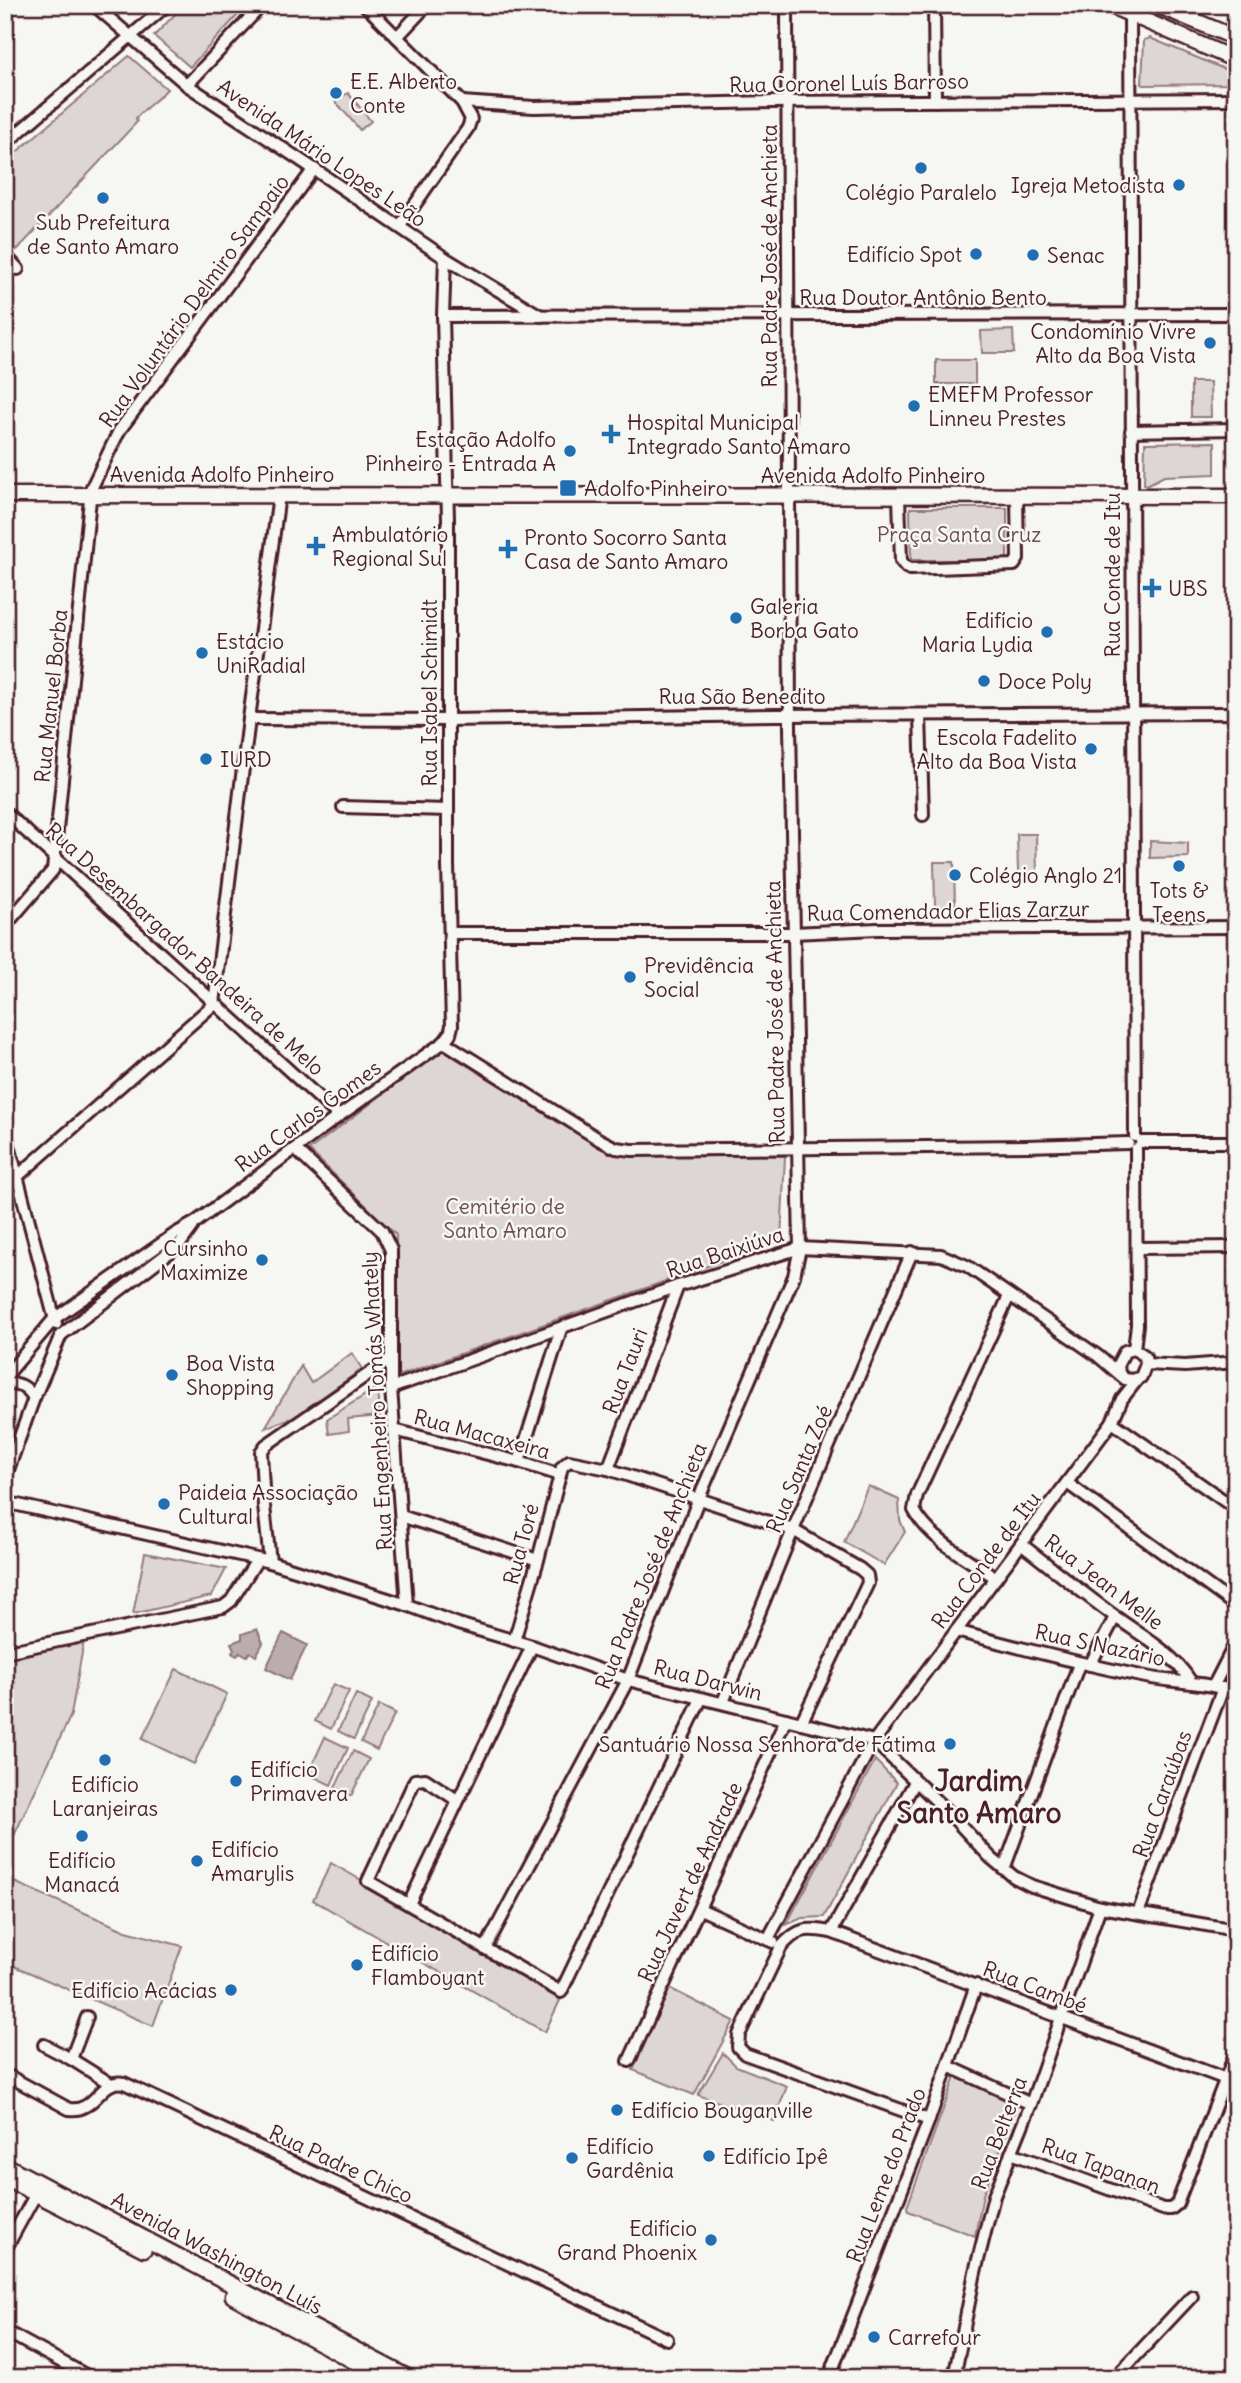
<svg xmlns="http://www.w3.org/2000/svg" width="1241" height="2383" font-family="Delius,sans-serif">
	<style>
		.green { fill: #ddd6d5; stroke: #947a80; stroke-width: 2 }
		.water { fill: #bbadae; stroke: #8e747a; stroke-width: 2 }
		.lines { fill: none; stroke-linecap: round; stroke-linejoin: round }
		.minor-casing { stroke: #4a1f2b; stroke-width: 16 }
		.major-casing { stroke: #4a1f2b; stroke-width: 19 }
		.minor { stroke: #f6f6f2; stroke-width: 10 }
		.major { stroke: #f6f6f2; stroke-width: 14 }
		.poi-dot { fill: #1f6fb2; stroke: #f6f6f2; stroke-width: 2.5 }
		.labels { text-anchor: middle; dominant-baseline: central; stroke-width: 5; stroke-linejoin: round; paint-order: stroke }
		.poi-label { font-size: 21px; fill: #4a1f2b; stroke: #f6f6f2; text-anchor: start }
		.street-label { font-size: 21px; fill: #4a1f2b; stroke: #f6f6f2 }
		.park-label { font-size: 21px; fill: #6f4d56; stroke: #f6f6f2 }
		.district-label { font-size: 28px; font-weight: bold; fill: #4a1f2b; stroke: #f6f6f2 }
	</style>
	<rect width="100%" height="100%" fill="#f6f6f2"/>
	<filter id="ink" filterUnits="userSpaceOnUse"><feTurbulence type="fractalNoise" baseFrequency=".0143" numOctaves="2"/><feDisplacementMap in="SourceGraphic" scale="14" xChannelSelector="R" yChannelSelector="G"/><feConvolveMatrix kernelMatrix="1 2 1 2 8 2 1 2 1" color-interpolation-filters="sRGB"/></filter>
	<g filter="url(#ink)">
		<g class="green">
			<polygon points="184,5 247,5 190,67 154,36"/>
			<polygon points="1150,38 1236,74 1236,84 1144,85 1142,84 1144,40"/>
			<path d="M129,56L167,89C156,101 146,107 136,118L137,122L17,250L5,237V162Z"/>
			<polygon points="348,93 371,121 360,130 335,101"/>
			<polygon points="1013,330 1014,353 982,353 981,331"/>
			<rect x="936" y="360" width="39" height="24"/>
			<polygon points="1191,382 1210,382 1211,417 1191,417"/>
			<polygon points="1215,442 1215,474 1164,476 1147,485 1144,484 1145,443"/>
			<polygon points="910,508 1007,508 1007,560 911,560"/>
			<polygon points="1017,834 1036,834 1037,873 1018,873"/>
			<polygon points="1150,841 1188,843 1188,857 1150,858"/>
			<polygon points="934,862 954,862 955,907 935,906"/>
			<polygon points="442,1050 611,1154 697,1151 785,1156 781,1240 395,1377 396,1235 309,1150"/>
			<polygon points="352,1353 362,1369 296,1416 265,1428 301,1366 311,1383"/>
			<polygon points="378,1387 380,1416 348,1419 349,1431 329,1434 327,1419"/>
			<polygon points="868,1486 899,1500 900,1520 905,1532 884,1565 844,1542"/>
			<polygon points="145,1553 226,1569 212,1596 133,1614"/>
			<polygon points="84,1641 71,1715 10,1844 5,1843 7,1797 5,1796 5,1660"/>
			<polygon points="176,1669 227,1694 194,1764 142,1739"/>
			<polygon points="333,1684 349,1691 331,1729 315,1721"/>
			<polygon points="356,1694 372,1702 354,1739 338,1731"/>
			<polygon points="379,1705 395,1713 377,1750 361,1742"/>
			<polygon points="325,1737 348,1748 331,1785 308,1774"/>
			<polygon points="353,1751 369,1759 351,1796 335,1788"/>
			<polygon points="875,1760 897,1783 824,1917 802,1918 786,1925"/>
			<polygon points="331,1863 563,1994 545,2032 313,1900"/>
			<polygon points="5,1878 126,1931 182,1946 153,2026 5,1962"/>
			<polygon points="669,1988 734,2021 694,2095 633,2070"/>
			<polygon points="723,2053 736,2066 787,2086 774,2121 698,2095"/>
			<polygon points="960,2076 1018,2103 983,2195 975,2236 908,2211 907,2207 955,2077"/>
		</g>
		<g class="water">
			<polygon points="257,1629 263,1643 256,1656 250,1652 247,1656 240,1652 237,1656 232,1653 234,1649 231,1643 242,1639 242,1634"/>
			<polygon points="283,1633 307,1645 290,1680 266,1668"/>
		</g>
		<g class="lines">
			<g class="minor-casing">
				<g id="minor">
					<polyline points="94,5 187,85 314,169 445,258 541,316"/>
					<polyline points="365,5 462,102 471,119 468,128 400,226"/>
					<polyline points="934,5 935,101"/>
					<polyline points="1130,15 1135,1136"/>
					<polyline points="397,37 427,5"/>
					<polyline points="187,85 262,5"/>
					<polyline points="462,102 534,107 772,102 1236,99"/>
					<polyline points="5,144 167,5"/>
					<polyline points="5,255 18,269"/>
					<polyline points="443,316 1236,314"/>
					<polyline points="1131,431 1236,429"/>
					<polyline points="899,496 901,561 906,567 910,569 1014,565 1018,559 1017,496"/>
					<polyline points="920,715 923,815"/>
					<polyline points="249,719 448,720 777,715 1236,713"/>
					<polyline points="343,807 448,810"/>
					<polyline points="5,812 339,1116"/>
					<polyline points="5,926 53,870 91,489 119,431 314,169"/>
					<polyline points="451,933 793,933 877,929 1236,927"/>
					<polyline points="444,1042 600,1140 616,1148 632,1150 1027,1146 1128,1143"/>
					<polyline points="5,1130 56,1324"/>
					<polyline points="1141,1142 1236,1142"/>
					<polyline points="296,1150 382,1231 391,1250 391,1388 407,1605"/>
					<polyline points="18,1176 214,1004 249,719 279,495"/>
					<polyline points="1137,1248 1236,1247"/>
					<polyline points="1134,1349 1137,1325 1136,1149"/>
					<polyline points="1146,1364 1185,1366 1236,1362"/>
					<polyline points="5,1377 54,1319 175,1234 196,1222 339,1116 444,1042 450,1034 452,1026 448,865 448,519 443,316 445,258"/>
					<path d="M5,1385C19,1381 27,1387 34,1398"/>
					<polyline points="391,1388 678,1286 800,1248 941,1255 967,1266 1098,1356 1125,1379 1133,1380 1141,1377 1146,1364 1145,1356 1134,1349 1125,1351 1118,1364 1119,1374"/>
					<polyline points="1112,1422 1236,1509"/>
					<polyline points="394,1430 519,1462 560,1475"/>
					<polyline points="519,1462 561,1329"/>
					<polyline points="608,1469 678,1286"/>
					<polyline points="5,1478 34,1398 61,1335 180,1244 193,1226"/>
					<polyline points="1067,1483 1236,1606"/>
					<polyline points="5,1502 270,1562 407,1605 458,1624 532,1646 628,1680 874,1741 951,1815 991,1858 1014,1877 1032,1886 1100,1907 1236,1930"/>
					<polyline points="401,1516 538,1560"/>
					<path d="M1021,1544C1053,1569 1084,1594 1117,1618C1144,1637 1173,1653 1191,1682"/>
					<polyline points="270,1562 264,1506 261,1452 266,1445 390,1359"/>
					<path d="M996,1578C968,1559 930,1540 914,1510L917,1495L1009,1296"/>
					<path d="M956,1631C1019,1648 1082,1664 1146,1677C1176,1683 1206,1681 1236,1693"/>
					<polyline points="514,1641 538,1560 562,1467 569,1461 608,1469 793,1530 860,1569 867,1575 868,1583 801,1723"/>
					<polyline points="5,1652 223,1607 231,1601 257,1560"/>
					<polyline points="1090,1665 1115,1617"/>
					<polyline points="1214,1685 1236,1642"/>
					<polyline points="723,1702 793,1530 912,1252"/>
					<polyline points="457,1800 425,1779 415,1780 368,1881 561,1992 701,1699"/>
					<polyline points="1004,1869 1079,1664"/>
					<polyline points="409,1904 532,1646"/>
					<polyline points="700,1909 773,1942"/>
					<polyline points="1138,1913 1223,1688"/>
					<polyline points="831,1932 915,1782"/>
					<polyline points="768,1939 874,1741 1112,1422 1122,1399 1137,1380"/>
					<polyline points="485,1949 628,1680 699,1498 794,1276 800,1248 790,727 787,5"/>
					<polyline points="87,2017 71,2059 111,2084"/>
					<polyline points="44,2045 71,2059"/>
					<polyline points="629,2061 786,1719"/>
					<polyline points="948,2066 1031,2104"/>
					<path d="M5,2074L69,2109C96,2113 100,2078 124,2083L667,2339"/>
					<path d="M929,2120L745,2054L738,2047L739,2035L781,1947C799,1927 806,1928 831,1932L1226,2079"/>
					<polyline points="1011,2153 1163,2209 1171,2209 1177,2204 1236,2052"/>
					<polyline points="5,2250 38,2190"/>
					<polyline points="5,2331 91,2378"/>
					<polyline points="829,2378 929,2120 976,1985"/>
					<polyline points="954,2378 975,2272 994,2196 1031,2104 1100,1907"/>
					<polyline points="1115,2378 1192,2296"/>
				</g>
			</g>
			<g class="major-casing">
				<g id="major">
					<polyline points="1109,5 1236,60"/>
					<polyline points="1157,5 1236,38"/>
					<polyline points="5,495 1236,496"/>
					<polyline points="5,2165 409,2378"/>
					<polyline points="5,2178 144,2249"/>
					<polyline points="233,2296 385,2378"/>
				</g>
			</g>
			<use href="#minor" class="minor"/>
			<use href="#major" class="major"/>
		</g>
	</g>
	<g class="poi-dot">
		<circle cx="336" cy="93" r="7"/>
		<circle cx="921" cy="168" r="7"/>
		<circle cx="1179" cy="185" r="7"/>
		<circle cx="103" cy="198" r="7"/>
		<circle cx="976" cy="254" r="7"/>
		<circle cx="1033" cy="255" r="7"/>
		<circle cx="1210" cy="343" r="7"/>
		<circle cx="914" cy="406" r="7"/>
		<path d="M607.5 423.5h7v7h7v7h-7v7h-7v-7h-7v-7h7z"/>
		<circle cx="570" cy="451" r="7"/>
		<rect x="559" y="479" width="18" height="18" rx="3.5"/>
		<path d="M312.5 535.5h7v7h7v7h-7v7h-7v-7h-7v-7h7z"/>
		<path d="M504.5 538.5h7v7h7v7h-7v7h-7v-7h-7v-7h7z"/>
		<path d="M1148.5 577.5h7v7h7v7h-7v7h-7v-7h-7v-7h7z"/>
		<circle cx="736" cy="618" r="7"/>
		<circle cx="1047" cy="632" r="7"/>
		<circle cx="202" cy="653" r="7"/>
		<circle cx="984" cy="681" r="7"/>
		<circle cx="1091" cy="749" r="7"/>
		<circle cx="206" cy="759" r="7"/>
		<circle cx="1179" cy="866" r="7"/>
		<circle cx="955" cy="875" r="7"/>
		<circle cx="630" cy="977" r="7"/>
		<circle cx="262" cy="1260" r="7"/>
		<circle cx="172" cy="1375" r="7"/>
		<circle cx="164" cy="1504" r="7"/>
		<circle cx="950" cy="1744" r="7"/>
		<circle cx="105" cy="1760" r="7"/>
		<circle cx="236" cy="1781" r="7"/>
		<circle cx="82" cy="1836" r="7"/>
		<circle cx="197" cy="1861" r="7"/>
		<circle cx="357" cy="1965" r="7"/>
		<circle cx="231" cy="1990" r="7"/>
		<circle cx="617" cy="2110" r="7"/>
		<circle cx="709" cy="2156" r="7"/>
		<circle cx="572" cy="2158" r="7"/>
		<circle cx="711" cy="2240" r="7"/>
		<circle cx="874" cy="2337" r="7"/>
	</g>
	<g class="labels">
		<g class="poi-label">
			<text x="350" y="81">E.E. Alberto<tspan x="350" dy="24">Conte</tspan></text>
			<text x="1165" y="185" text-anchor="end">Igreja Metodista</text>
			<text x="921" y="192" text-anchor="middle">Colégio Paralelo</text>
			<text x="103" y="222" text-anchor="middle">Sub Prefeitura<tspan x="103" dy="24">de Santo Amaro</tspan></text>
			<text x="962" y="254" text-anchor="end">Edifício Spot</text>
			<text x="1047" y="255">Senac</text>
			<text x="1196" y="331" text-anchor="end">Condomínio Vivre<tspan x="1196" dy="24">Alto da Boa Vista</tspan></text>
			<text x="928" y="394">EMEFM Professor<tspan x="928" dy="24">Linneu Prestes</tspan></text>
			<text x="627" y="422">Hospital Municipal<tspan x="627" dy="24">Integrado Santo Amaro</tspan></text>
			<text x="556" y="439" text-anchor="end">Estação Adolfo<tspan x="556" dy="24">Pinheiro - Entrada A</tspan></text>
			<text x="584" y="488">Adolfo Pinheiro</text>
			<text x="332" y="534">Ambulatório<tspan x="332" dy="24">Regional Sul</tspan></text>
			<text x="524" y="537">Pronto Socorro Santa<tspan x="524" dy="24">Casa de Santo Amaro</tspan></text>
			<text x="1168" y="588">UBS</text>
			<text x="750" y="606">Galeria<tspan x="750" dy="24">Borba Gato</tspan></text>
			<text x="1033" y="620" text-anchor="end">Edifício<tspan x="1033" dy="24">Maria Lydia</tspan></text>
			<text x="216" y="641">Estácio<tspan x="216" dy="24">UniRadial</tspan></text>
			<text x="998" y="681">Doce Poly</text>
			<text x="1077" y="737" text-anchor="end">Escola Fadelito<tspan x="1077" dy="24">Alto da Boa Vista</tspan></text>
			<text x="220" y="759">IURD</text>
			<text x="969" y="875">Colégio Anglo 21</text>
			<text x="1179" y="890" text-anchor="middle">Tots &amp;<tspan x="1179" dy="24">Teens</tspan></text>
			<text x="644" y="965">Previdência<tspan x="644" dy="24">Social</tspan></text>
			<text x="248" y="1248" text-anchor="end">Cursinho<tspan x="248" dy="24">Maximize</tspan></text>
			<text x="186" y="1363">Boa Vista<tspan x="186" dy="24">Shopping</tspan></text>
			<text x="178" y="1492">Paideia Associação<tspan x="178" dy="24">Cultural</tspan></text>
			<text x="936" y="1744" text-anchor="end">Santuário Nossa Senhora de Fátima</text>
			<text x="250" y="1769">Edifício<tspan x="250" dy="24">Primavera</tspan></text>
			<text x="105" y="1784" text-anchor="middle">Edifício<tspan x="105" dy="24">Laranjeiras</tspan></text>
			<text x="211" y="1849">Edifício<tspan x="211" dy="24">Amarylis</tspan></text>
			<text x="82" y="1860" text-anchor="middle">Edifício<tspan x="82" dy="24">Manacá</tspan></text>
			<text x="371" y="1953">Edifício<tspan x="371" dy="24">Flamboyant</tspan></text>
			<text x="217" y="1990" text-anchor="end">Edifício Acácias</text>
			<text x="631" y="2110">Edifício Bouganville</text>
			<text x="586" y="2146">Edifício<tspan x="586" dy="24">Gardênia</tspan></text>
			<text x="723" y="2156">Edifício Ipê</text>
			<text x="697" y="2228" text-anchor="end">Edifício<tspan x="697" dy="24">Grand Phoenix</tspan></text>
			<text x="888" y="2337">Carrefour</text>
		</g>
		<g class="street-label">
			<text transform="translate(849 83) rotate(-1)">Rua Coronel Luís Barroso</text>
			<text transform="translate(322 153) rotate(34)">Avenida Mário Lopes Leão</text>
			<text transform="translate(769 256) rotate(-90)">Rua Padre José de Anchieta</text>
			<text x="923" y="297">Rua Doutor Antônio Bento</text>
			<text transform="translate(194 301) rotate(-54)">Rua Voluntário Delmiro Sampaio</text>
			<text x="222" y="474">Avenida Adolfo Pinheiro</text>
			<text x="873" y="475">Avenida Adolfo Pinheiro</text>
			<text transform="translate(1112 575) rotate(-90)">Rua Conde de Itu</text>
			<text transform="translate(429 693) rotate(-90)">Rua Isabel Schimidt</text>
			<text transform="translate(51 696) rotate(-84)">Rua Manuel Borba</text>
			<text x="742" y="696">Rua São Benedito</text>
			<text transform="translate(948 911) rotate(-1)">Rua Comendador Elias Zarzur</text>
			<text transform="translate(185 949) rotate(42)">Rua Desembargador Bandeira de Melo</text>
			<text transform="translate(775 1012) rotate(-91)">Rua Padre José de Anchieta</text>
			<text transform="translate(308 1116) rotate(-36)">Rua Carlos Gomes</text>
			<text transform="translate(725 1252) rotate(-18)">Rua Baixiúva</text>
			<text transform="translate(625 1371) rotate(-69)">Rua Tauri</text>
			<text transform="translate(377 1401) rotate(-93)">Rua Engenheiro Tomás Whately</text>
			<text transform="translate(482 1434) rotate(15)">Rua Macaxeira</text>
			<text transform="translate(799 1469) rotate(-67)">Rua Santa Zoé</text>
			<text transform="translate(521 1544) rotate(-75)">Rua Toré</text>
			<text transform="translate(986 1560) rotate(-53)">Rua Conde de Itu</text>
			<text transform="translate(651 1566) rotate(-68)">Rua Padre José de Anchieta</text>
			<text transform="translate(1104 1582) rotate(37)">Rua Jean Melle</text>
			<text transform="translate(1100 1645) rotate(12)">Rua S Nazário</text>
			<text transform="translate(708 1680) rotate(14)">Rua Darwin</text>
			<text transform="translate(1162 1794) rotate(-70)">Rua Caraúbas</text>
			<text transform="translate(690 1882) rotate(-65)">Rua Javert de Andrade</text>
			<text transform="translate(1035 1987) rotate(21)">Rua Cambé</text>
			<text transform="translate(999 2133) rotate(-69)">Rua Belterra</text>
			<text transform="translate(341 2164) rotate(25)">Rua Padre Chico</text>
			<text transform="translate(1101 2166) rotate(20)">Rua Tapanan</text>
			<text transform="translate(886 2175) rotate(-69)">Rua Leme do Prado</text>
			<text transform="translate(217 2253) rotate(28)">Avenida Washington Luís</text>
		</g>
		<g class="park-label">
			<text x="959" y="534">Praça Santa Cruz</text>
			<text x="505" y="1206">Cemitério de<tspan x="505" dy="24">Santo Amaro</tspan></text>
		</g>
		<g class="district-label">
			<text x="979" y="1781">Jardim<tspan x="979" dy="32">Santo Amaro</tspan></text>
		</g>
	</g>
	<rect width="1241" height="2383" fill="none" stroke="#f6f6f2" stroke-width="28"/>
	<rect x="14" y="14" width="1213" height="2355" fill="none" stroke="#4a1f2b" stroke-width="2.5" filter="url(#ink)"/>
</svg>
